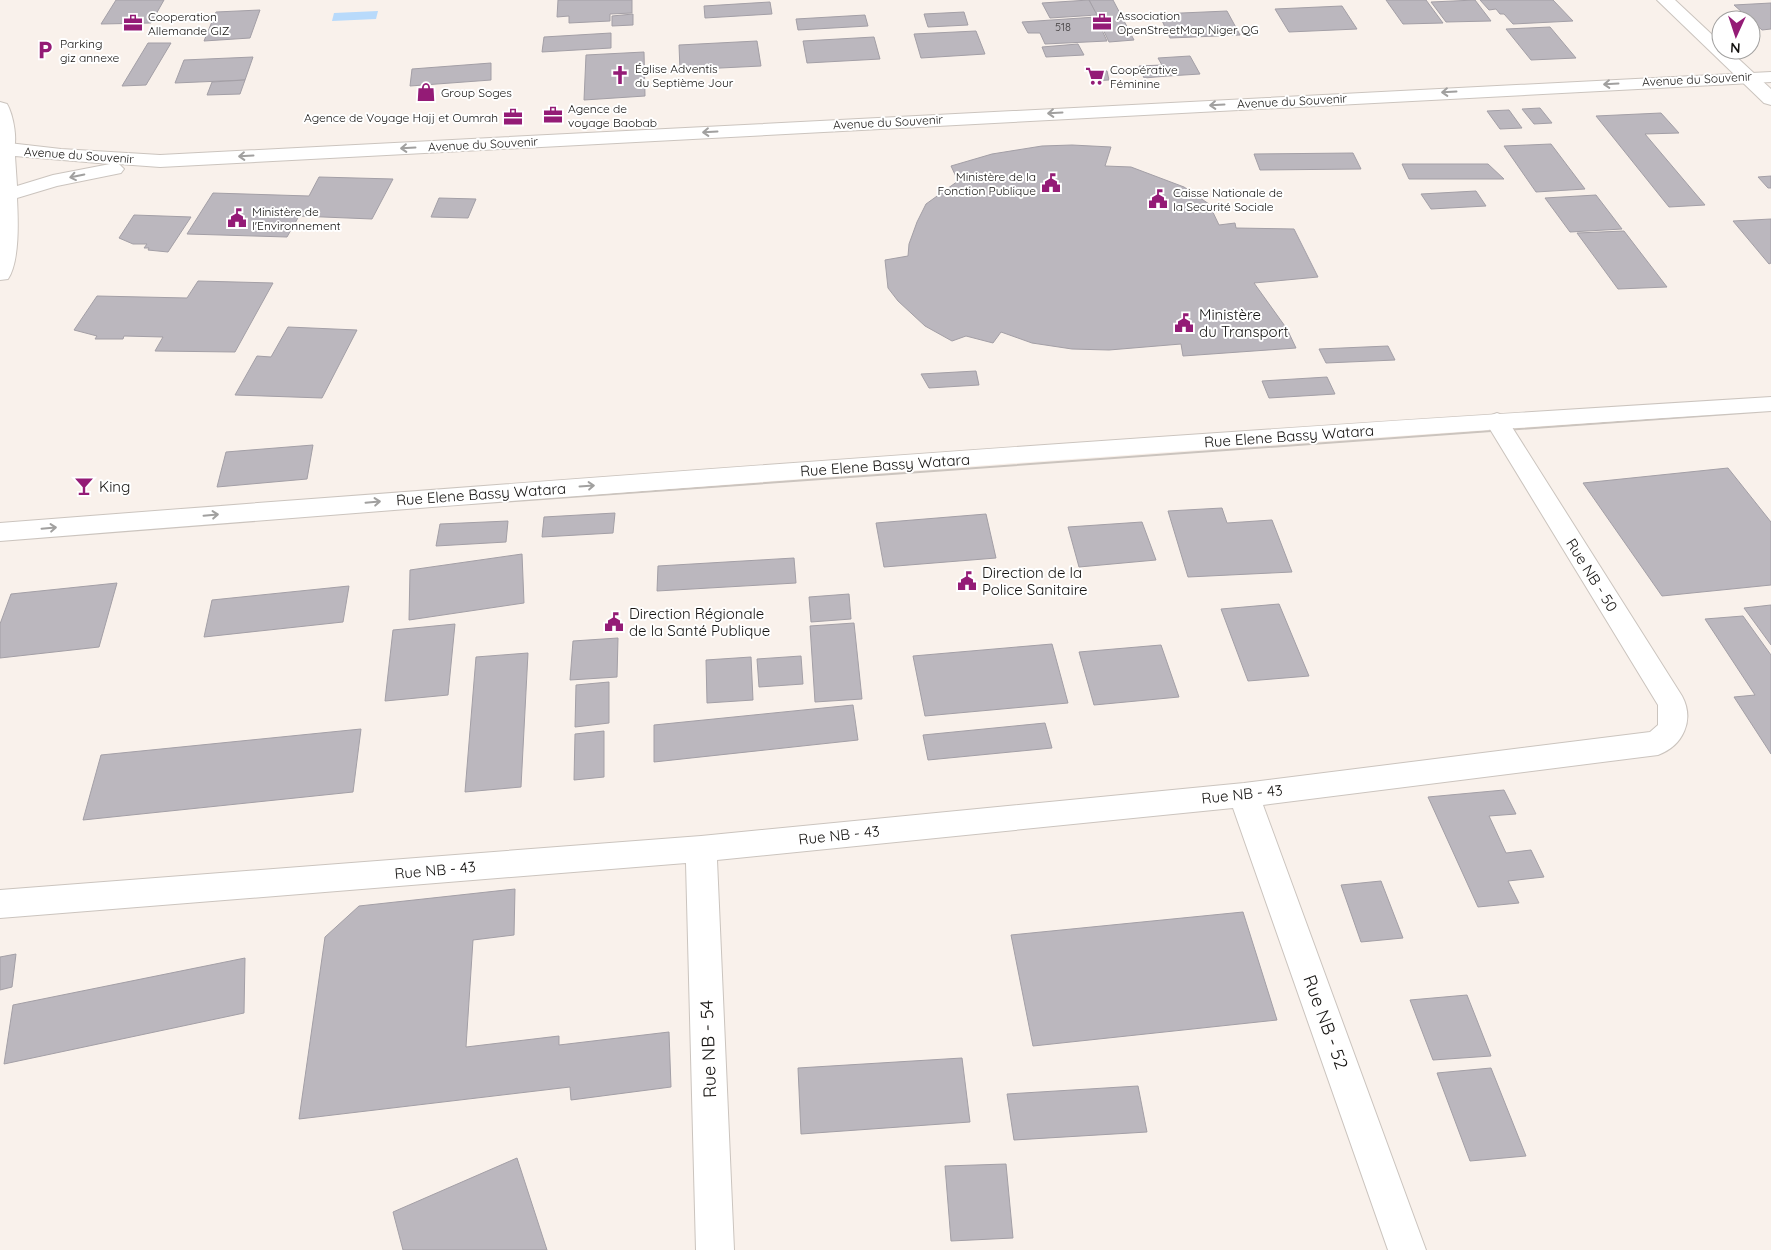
<svg xmlns="http://www.w3.org/2000/svg" width="1771" height="1250" font-family="Quicksand,sans-serif">
	<style>
		.water { fill: #b8dafb }
		.building { fill: #bbb7be; stroke: #a39fa6 }
		.lines { fill: none; stroke-linecap: round; stroke-linejoin: round }
		.street-casing { stroke: #cbc4be; stroke-width: 2 }
		.secondary-casing { stroke: #cbc4be; stroke-width: 2 }
		.primary-casing { stroke: #cbc4be; stroke-width: 2 }
		.street { fill: #fff; fill-rule: evenodd }
		.secondary { fill: #fff; fill-rule: evenodd }
		.primary { fill: #fff; fill-rule: evenodd }
		.oneway { stroke: #a1a09f }
		.labels { text-anchor: middle; dominant-baseline: central; stroke-width: 4; stroke-linejoin: round; paint-order: stroke }
		.far-number-label { font-size: 11px; fill: #3e3b3c }
		.far-poi-label { font-size: 12px; fill: #141210; stroke: #fff; text-anchor: start }
		.far-street-label { font-size: 12px; fill: #141210; stroke: #fff }
		.poi-label { font-size: 15px; fill: #141210; stroke: #fff; text-anchor: start }
		.street-label { font-size: 15px; fill: #141210; stroke: #fff }
		.near-street-label { font-size: 18px; fill: #141210; stroke: #fff }
	</style>
	<rect width="100%" height="100%" fill="#f9f1eb"/>
	<polygon class="water" points="378,11 376,19 332,21 334,13"/>
	<g class="building">
		<polygon points="116,0 164,0 151,23 101,24"/>
		<polygon points="558,0 632,0 632,13 610,14 610,21 569,23 569,16 557,17"/>
		<polygon points="1089,0 1113,0 1134,40 1109,42"/>
		<polygon points="1089,0 1097,15 1050,18 1042,3"/>
		<polygon points="1386,0 1426,0 1443,23 1403,24"/>
		<polygon points="1475,0 1491,21 1446,22 1431,2"/>
		<polygon points="1480,0 1553,0 1573,21 1513,24 1504,14 1500,14 1496,9 1489,10"/>
		<polygon points="770,2 772,14 705,18 704,6"/>
		<polygon points="1771,3 1771,29 1762,30 1734,5"/>
		<polygon points="1342,6 1357,29 1289,32 1275,9"/>
		<polygon points="260,10 250,38 204,41 216,12"/>
		<polygon points="1227,11 1240,35 1170,38 1159,14"/>
		<polygon points="964,12 968,25 928,27 924,14"/>
		<polygon points="633,14 633,25 612,26 612,16"/>
		<polygon points="865,15 868,26 798,30 796,19"/>
		<polygon points="1096,17 1107,41 1045,44 1040,33 1028,33 1022,22"/>
		<polygon points="1550,27 1576,58 1531,60 1506,29"/>
		<polygon points="976,31 985,54 921,58 914,34"/>
		<polygon points="611,33 611,48 542,52 544,37"/>
		<polygon points="874,37 880,59 807,63 803,41"/>
		<polygon points="757,41 761,66 680,70 679,45"/>
		<polygon points="148,43 171,43 146,85 122,86"/>
		<polygon points="1078,44 1084,55 1046,57 1042,47"/>
		<polygon points="644,52 645,96 584,100 586,55"/>
		<polygon points="1190,56 1200,74 1168,76 1158,58"/>
		<polygon points="253,57 245,80 175,83 184,60"/>
		<polygon points="491,63 491,80 410,86 412,69"/>
		<polygon points="1162,65 1168,76 1144,78 1139,66"/>
		<polygon points="1088,71 1107,71 1109,80 1091,81"/>
		<polygon points="245,80 240,94 207,95 212,82"/>
		<polygon points="1540,108 1552,123 1534,124 1522,109"/>
		<polygon points="1509,110 1522,128 1500,129 1487,111"/>
		<polygon points="1661,113 1679,133 1645,134 1705,205 1669,207 1596,116"/>
		<polygon points="1551,144 1585,189 1536,192 1504,146"/>
		<polygon points="1072,145 1111,147 1105,166 1131,167 1184,187 1209,204 1219,225 1235,223 1236,228 1294,229 1318,277 1254,283 1287,329 1296,348 1183,356 1181,344 1109,350 1072,349 1032,343 1001,332 993,343 966,336 952,341 925,326 898,301 888,288 885,260 908,256 909,244 917,222 926,204 958,181 951,166 992,154 1042,146"/>
		<polygon points="1353,153 1361,169 1260,170 1254,154"/>
		<polygon points="1402,164 1488,164 1504,179 1409,179"/>
		<polygon points="1771,176 1771,188 1768,188 1758,177"/>
		<polygon points="319,177 393,179 372,219 299,216 287,237 187,234 213,193 309,196"/>
		<polygon points="1476,191 1486,206 1431,209 1421,194"/>
		<polygon points="1596,195 1622,229 1570,232 1545,198"/>
		<polygon points="439,198 476,199 468,218 431,217"/>
		<polygon points="134,215 191,217 168,252 148,250 149,248 144,248 147,244 133,244 119,238"/>
		<polygon points="1771,219 1771,263 1769,264 1733,221"/>
		<polygon points="1624,231 1667,287 1618,289 1577,233"/>
		<polygon points="198,281 273,283 235,352 155,351 163,337 124,336 123,339 95,339 97,336 74,330 97,296 187,298"/>
		<polygon points="288,327 357,330 322,398 235,395 257,356 271,357"/>
		<polygon points="1388,346 1395,360 1326,363 1319,349"/>
		<polygon points="976,371 979,385 929,388 921,374"/>
		<polygon points="1327,377 1335,394 1269,398 1262,381"/>
		<polygon points="313,445 307,479 217,487 226,452"/>
		<polygon points="1728,468 1771,522 1771,585 1662,596 1583,483"/>
		<polygon points="1222,508 1227,523 1272,520 1292,572 1188,577 1168,511"/>
		<polygon points="615,513 613,533 542,537 544,517"/>
		<polygon points="986,514 996,558 884,567 876,523"/>
		<polygon points="508,521 506,542 436,546 440,524"/>
		<polygon points="1142,522 1156,560 1079,567 1068,527"/>
		<polygon points="522,554 524,603 409,620 410,570"/>
		<polygon points="794,558 796,583 657,591 658,566"/>
		<polygon points="117,583 99,647 0,658 0,624 11,594"/>
		<polygon points="349,586 343,622 204,637 212,600"/>
		<polygon points="849,594 851,619 811,622 809,597"/>
		<polygon points="1279,604 1309,676 1248,681 1221,609"/>
		<polygon points="1771,605 1771,645 1744,608"/>
		<polygon points="1743,616 1771,655 1771,754 1734,697 1755,695 1705,619"/>
		<polygon points="854,623 862,699 815,702 810,626"/>
		<polygon points="455,624 448,695 385,701 393,630"/>
		<polygon points="618,638 617,677 570,680 573,641"/>
		<polygon points="1052,644 1068,703 925,716 913,656"/>
		<polygon points="1161,645 1179,697 1094,705 1079,652"/>
		<polygon points="528,653 521,787 465,792 476,657"/>
		<polygon points="801,656 803,684 759,687 757,659"/>
		<polygon points="751,657 753,700 707,703 706,660"/>
		<polygon points="609,682 609,723 575,727 576,685"/>
		<polygon points="853,705 858,740 654,762 654,725"/>
		<polygon points="1045,723 1052,748 928,760 923,735"/>
		<polygon points="361,729 353,792 83,820 101,755"/>
		<polygon points="604,731 604,777 574,780 575,734"/>
		<polygon points="1504,790 1516,814 1489,816 1506,853 1531,850 1544,877 1508,881 1519,903 1478,907 1428,797"/>
		<polygon points="1381,881 1403,938 1361,942 1341,885"/>
		<polygon points="515,889 514,935 473,940 466,1047 559,1036 559,1045 669,1032 671,1087 571,1100 570,1087 299,1119 325,937 359,906"/>
		<polygon points="1243,912 1277,1020 1033,1046 1011,935"/>
		<polygon points="16,954 12,987 0,990 0,957"/>
		<polygon points="245,958 244,1013 4,1064 13,1005"/>
		<polygon points="1467,995 1491,1056 1433,1060 1410,1000"/>
		<polygon points="962,1058 970,1122 801,1134 798,1068"/>
		<polygon points="1491,1068 1526,1156 1470,1161 1437,1073"/>
		<polygon points="1138,1086 1147,1132 1014,1140 1007,1094"/>
		<polygon points="517,1158 547,1250 403,1250 393,1212"/>
		<polygon points="1006,1164 1013,1238 951,1241 945,1166"/>
	</g>
	<g class="lines">
		<g class="street-casing">
			<g id="street">
				<polygon points="1657,0 1675,0 1721,43 1721,50 1729,50 1771,89 1771,105 1764,103"/>
				<path d="M1497,413L1505,416L1682,696C1695,720 1683,746 1658,755L1263,805L1426,1250H1388L1233,808L717,860L734,1250H696L686,863L0,918V890L701,836L1244,783L1650,732L1658,725V705L1485,421L1489,416Z"/>
			</g>
		</g>
		<g class="secondary-casing">
			<path id="secondary" d="M0,102L7,104C13,114 19,143 12,153L0,154Z"/>
		</g>
		<g class="primary-casing">
			<g id="primary">
				<path d="M1771,72V82L160,167L119,164L124,169L121,173L57,186L17,198C18,219 20,261 8,279L0,280V142L61,149L160,155ZM15,156L110,164L53,175L17,186Z"/>
				<path d="M1771,397V411C1180,449 590,494 0,541V523C590,477 1180,433 1771,397Z"/>
			</g>
		</g>
		<use href="#street" class="street"/>
		<use href="#secondary" class="secondary"/>
		<use href="#primary" class="primary"/>
	</g>
	<defs><path id="oneway-shaft" d="M-6 0H5M1.5-3L5.5 0L1.5 3" fill="none" stroke-width="1.6" stroke-linecap="round" stroke-linejoin="round" transform="scale(1.25)"/></defs>
	<g class="oneway">
		<use href="#oneway-shaft" transform="translate(1611 84) rotate(177)"/>
		<use href="#oneway-shaft" transform="translate(1449 92) rotate(177)"/>
		<use href="#oneway-shaft" transform="translate(1217 105) rotate(177)"/>
		<use href="#oneway-shaft" transform="translate(1055 113) rotate(177)"/>
		<use href="#oneway-shaft" transform="translate(710 132) rotate(177)"/>
		<use href="#oneway-shaft" transform="translate(408 148) rotate(177)"/>
		<use href="#oneway-shaft" transform="translate(246 156) rotate(177)"/>
		<use href="#oneway-shaft" transform="translate(77 176) rotate(168)"/>
		<use href="#oneway-shaft" transform="translate(587 486) rotate(-4)"/>
		<use href="#oneway-shaft" transform="translate(373 502) rotate(-5)"/>
		<use href="#oneway-shaft" transform="translate(211 515) rotate(-5)"/>
		<use href="#oneway-shaft" transform="translate(49 528) rotate(-5)"/>
	</g>
	<defs>
		<g id="office-bare" transform="scale(1.5)"><path d="M-6-3h4V-5.5h4V-3h4V5H-6ZM-1-4.5V-3h2v-1.5ZM-6 0V1H6V0Z" fill="#941b76" stroke="#fff" stroke-width="2.5" paint-order="stroke"/></g>
		<g id="parking-bare" transform="scale(1.5)"><path d="M-3.5-5.5H1a3.5 3.5 0 0 1 0 7H-1V5.5H-3.5ZM-1-3.4V-.6H.8a1.4 1.4 0 0 0 0-2.8Z" fill="#941b76" stroke="#fff" stroke-width="2.5" paint-order="stroke"/></g>
		<g id="church-bare" transform="scale(1.5)"><path d="M-1.2-6h2.4v3.5h3.3v2.4h-3.3V6h-2.4V-.1h-3.3v-2.4h3.3Z" fill="#941b76" stroke="#fff" stroke-width="2.5" paint-order="stroke"/></g>
		<g id="supermarket-bare" transform="scale(1.5)"><path d="M-6-5.5h2.5l.6 2H6L4.5 2H-2.5L-4.4-4H-6ZM-1.5 3.2a1.3 1.3 0 1 0 .1 0ZM3 3.2a1.3 1.3 0 1 0 .1 0Z" fill="#941b76" stroke="#fff" stroke-width="2.5" paint-order="stroke"/></g>
		<g id="shop-bare" transform="scale(1.5)"><path d="M-5-2.5h2.3a2.7 3.5 0 0 1 5.4 0H5L5.5 6h-11ZM-1.5-2.5h3a1.5 2.3 0 0 0-3 0Z" fill="#941b76" stroke="#fff" stroke-width="2.5" paint-order="stroke"/></g>
		<g id="civic-bare" transform="scale(1.5)"><path d="M-.6-6.5H3V-4.5H.6V-3L4-1V1h2V6H-6V1h2V-1L-.6-3ZM-1.2 2.5V6h2.4V2.5Z" fill="#941b76" stroke="#fff" stroke-width="2.5" paint-order="stroke"/></g>
		<g id="bar-bare" transform="scale(1.5)"><path d="M-6-5H6L.8 .8V4.5H3.5V6h-7V4.5H-.8V.8Z" fill="#941b76" stroke="#fff" stroke-width="2.5" paint-order="stroke"/></g>
	</defs>
	<g fill-rule="evenodd">
		<use href="#office-bare" x="1102" y="22"/>
		<use href="#office-bare" x="133" y="23"/>
		<use href="#parking-bare" x="45" y="50"/>
		<use href="#church-bare" x="620" y="75"/>
		<use href="#supermarket-bare" x="1095" y="76"/>
		<use href="#shop-bare" x="426" y="92"/>
		<use href="#office-bare" x="553" y="115"/>
		<use href="#office-bare" x="513" y="117"/>
		<use href="#civic-bare" x="1051" y="183"/>
		<use href="#civic-bare" x="1158" y="199"/>
		<use href="#civic-bare" x="237" y="218"/>
		<use href="#civic-bare" x="1184" y="323"/>
		<use href="#bar-bare" x="84" y="486"/>
		<use href="#civic-bare" x="967" y="581"/>
		<use href="#civic-bare" x="614" y="622"/>
	</g>
	<g class="labels">
		<g class="far-number-label">
			<text x="1063" y="27">518</text>
		</g>
		<g class="far-poi-label">
			<text x="1117" y="15">Association<tspan x="1117" dy="14">OpenStreetMap Niger QG</tspan></text>
			<text x="148" y="16">Cooperation<tspan x="148" dy="14">Allemande GIZ</tspan></text>
			<text x="60" y="43">Parking<tspan x="60" dy="14">giz annexe</tspan></text>
			<text x="635" y="68">Église Adventis<tspan x="635" dy="14">du Septième Jour</tspan></text>
			<text x="1110" y="69">Coopérative<tspan x="1110" dy="14">Féminine</tspan></text>
			<text x="441" y="92">Group Soges</text>
			<text x="568" y="108">Agence de<tspan x="568" dy="14">voyage Baobab</tspan></text>
			<text x="498" y="117" text-anchor="end">Agence de Voyage Hajj et Oumrah</text>
			<text x="1036" y="176" text-anchor="end">Ministère de la<tspan x="1036" dy="14">Fonction Publique</tspan></text>
			<text x="1173" y="192">Caisse Nationale de<tspan x="1173" dy="14">la Securité Sociale</tspan></text>
			<text x="252" y="211">Ministère de<tspan x="252" dy="14">l'Environnement</tspan></text>
		</g>
		<g class="far-street-label">
			<text transform="translate(1697 79) rotate(-3)">Avenue du Souvenir</text>
			<text transform="translate(1292 101) rotate(-3)">Avenue du Souvenir</text>
			<text transform="translate(888 122) rotate(-3)">Avenue du Souvenir</text>
			<text transform="translate(483 144) rotate(-3)">Avenue du Souvenir</text>
			<text transform="translate(79 155) rotate(4)">Avenue du Souvenir</text>
		</g>
		<g class="poi-label">
			<text x="1199" y="314">Ministère<tspan x="1199" dy="17">du Transport</tspan></text>
			<text x="99" y="486">King</text>
			<text x="982" y="572">Direction de la<tspan x="982" dy="17">Police Sanitaire</tspan></text>
			<text x="629" y="613">Direction Régionale<tspan x="629" dy="17">de la Santé Publique</tspan></text>
		</g>
		<g class="street-label">
			<text transform="translate(1289 436) rotate(-4)">Rue Elene Bassy Watara</text>
			<text transform="translate(885 465) rotate(-4)">Rue Elene Bassy Watara</text>
			<text transform="translate(481 494) rotate(-4)">Rue Elene Bassy Watara</text>
			<text transform="translate(1592 575) rotate(58)">Rue NB - 50</text>
			<text transform="translate(1242 794) rotate(-6)">Rue NB - 43</text>
			<text transform="translate(839 835) rotate(-6)">Rue NB - 43</text>
			<text transform="translate(435 870) rotate(-5)">Rue NB - 43</text>
		</g>
		<g class="near-street-label">
			<text transform="translate(1326 1022) rotate(70)">Rue NB - 52</text>
			<text transform="translate(708 1049) rotate(-92)">Rue NB - 54</text>
		</g>
	</g>
	<g transform="translate(1736 35) rotate(183)"><circle r="24" fill="#ffffff" stroke="#a1a09f"/>
	<path d="M0-4L9 19L0 12L-9 19Z" fill="#941b76"/>
	<text y="-8" font-size="14" font-weight="bold" text-anchor="middle" fill="#141210">N</text>
	</g>
</svg>
